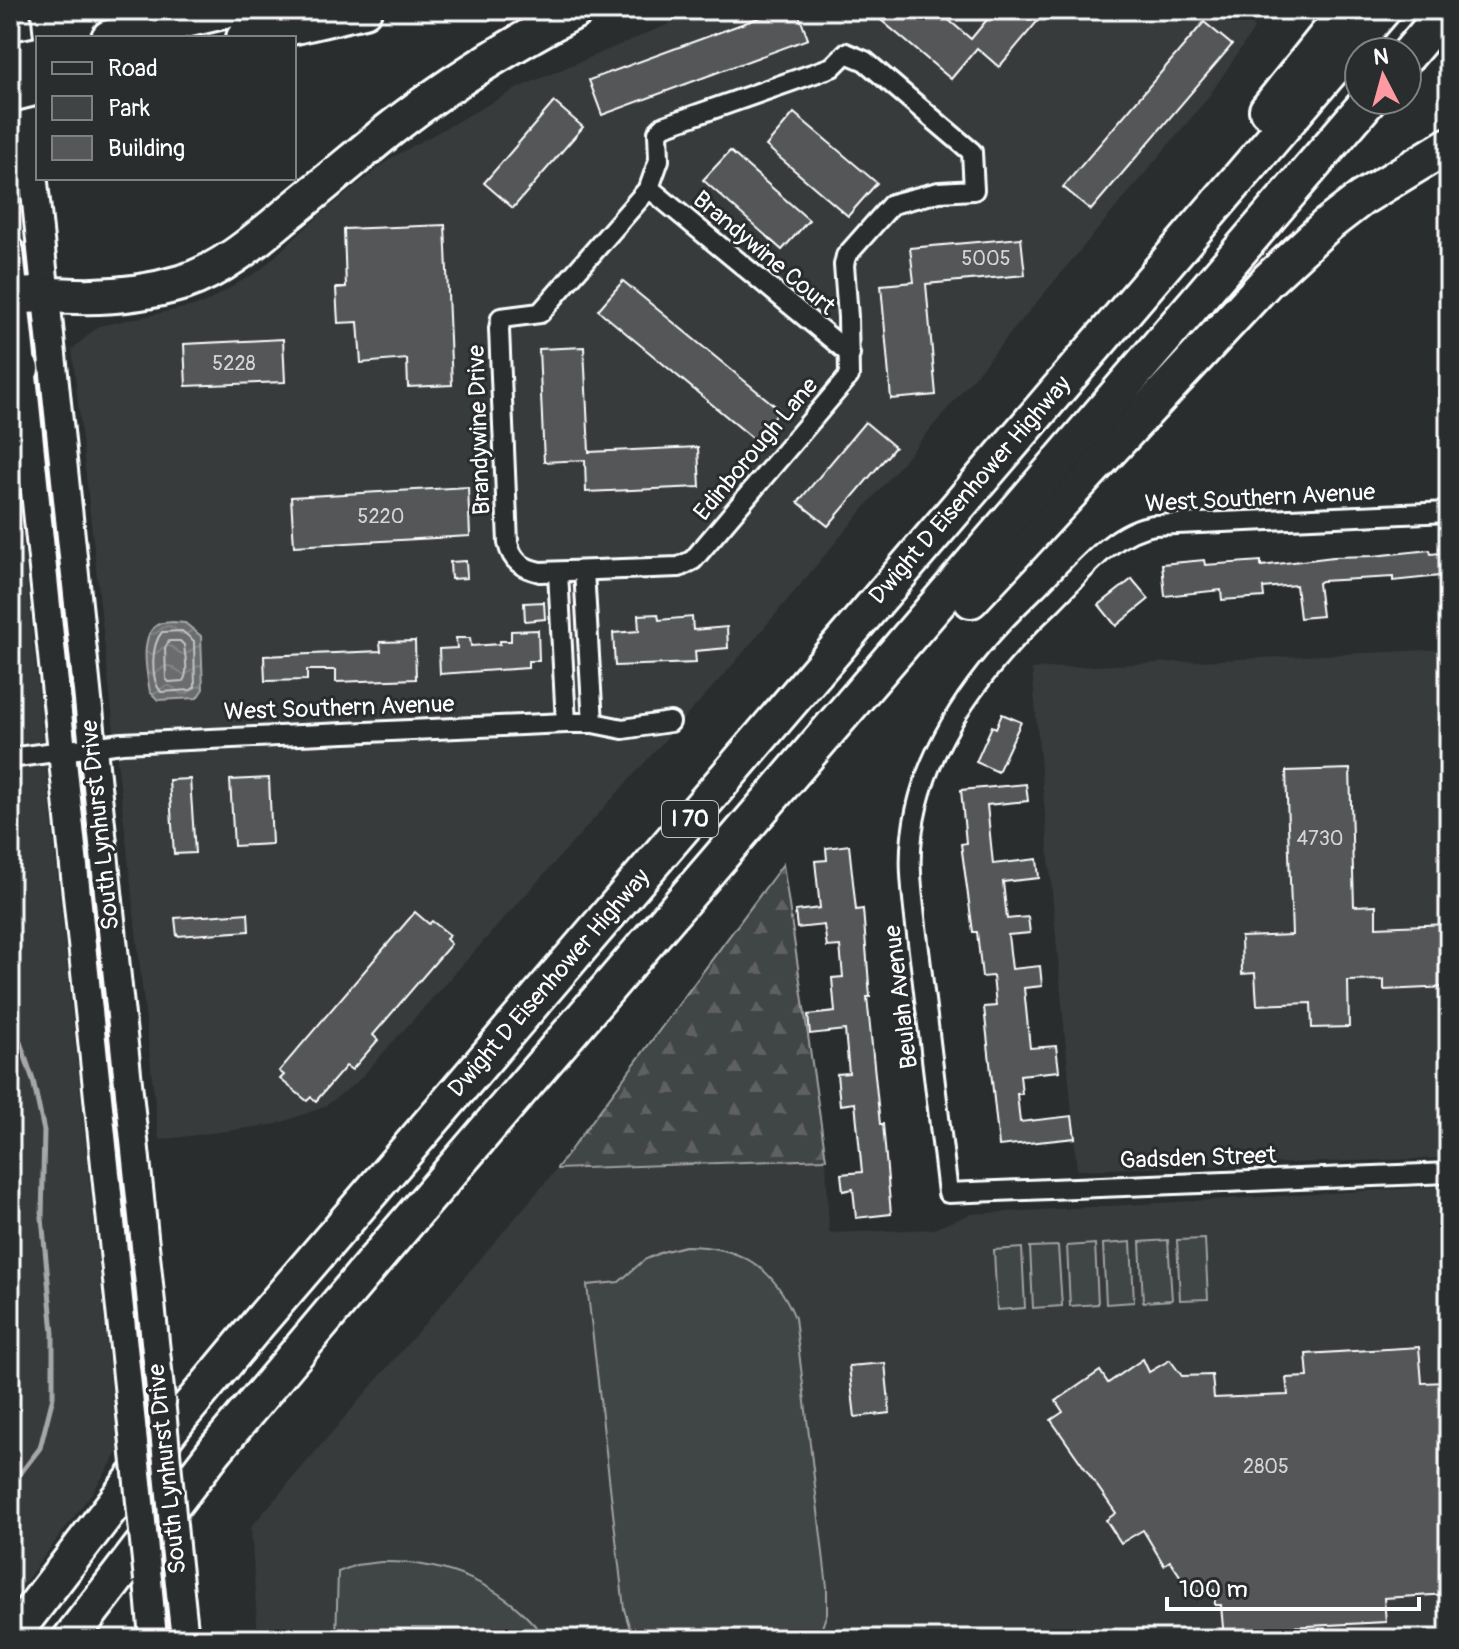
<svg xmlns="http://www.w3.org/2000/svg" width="1459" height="1649" font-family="Pangolin,sans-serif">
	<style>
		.built { fill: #373a3b }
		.green { fill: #414445; stroke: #a0a2a2; stroke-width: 2 }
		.forest { fill: url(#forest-firs); stroke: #a0a2a2; stroke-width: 2 }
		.water { fill: url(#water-waves); stroke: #a6a7a7; stroke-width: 2 }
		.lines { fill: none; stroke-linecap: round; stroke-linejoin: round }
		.shore { stroke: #c3c4c5; stroke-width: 2 }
		.stream { stroke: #a6a7a7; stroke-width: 5 }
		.building { fill: #555758; stroke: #fff; stroke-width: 2 }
		.minor-casing { stroke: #fff; stroke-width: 24 }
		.secondary-casing { stroke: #fff; stroke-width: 32 }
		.motorway-casing { stroke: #fff; stroke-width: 40 }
		.minor { stroke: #2a2d2e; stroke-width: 18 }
		.secondary { stroke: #2a2d2e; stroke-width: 26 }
		.motorway { stroke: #2a2d2e; stroke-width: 34 }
		.secondary-bridge-casing { stroke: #fff; stroke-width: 32; stroke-linecap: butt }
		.motorway-bridge-casing { stroke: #fff; stroke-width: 40; stroke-linecap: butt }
		.secondary-bridge { stroke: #2a2d2e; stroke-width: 26 }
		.motorway-bridge { stroke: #2a2d2e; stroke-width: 34 }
		.labels { text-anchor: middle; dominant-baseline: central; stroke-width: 6; stroke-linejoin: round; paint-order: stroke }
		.number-label { font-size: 20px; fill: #d4d5d5 }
		.shield { fill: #2a2d2e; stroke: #bfc0c0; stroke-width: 2 }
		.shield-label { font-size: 22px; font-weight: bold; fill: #fff }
		.street-label { font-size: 24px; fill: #fff; stroke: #2a2d2e }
	</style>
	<defs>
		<pattern id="forest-firs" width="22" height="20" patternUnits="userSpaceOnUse" patternTransform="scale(2)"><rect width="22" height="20" fill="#414445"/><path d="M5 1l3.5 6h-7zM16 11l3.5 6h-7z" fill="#5e6061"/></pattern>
		<pattern id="water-waves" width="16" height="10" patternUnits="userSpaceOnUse" patternTransform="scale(2)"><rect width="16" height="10" fill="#6a6c6d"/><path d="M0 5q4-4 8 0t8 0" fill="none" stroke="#808283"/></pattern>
	</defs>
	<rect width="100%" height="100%" fill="#2a2d2e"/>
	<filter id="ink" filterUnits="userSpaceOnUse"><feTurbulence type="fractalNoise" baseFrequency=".0125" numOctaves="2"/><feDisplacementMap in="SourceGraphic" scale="16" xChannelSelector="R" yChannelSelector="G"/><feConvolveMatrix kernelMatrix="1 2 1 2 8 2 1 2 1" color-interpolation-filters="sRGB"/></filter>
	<g filter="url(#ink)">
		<g class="built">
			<polygon points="702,10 1248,10 1254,29 1207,99 737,660 357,1082 324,1107 277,1124 159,1140 72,349 99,326 203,304 260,270 321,214 391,158 520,87"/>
			<polygon points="10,421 118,1453 94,1490 10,1602"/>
			<polygon points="1449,649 1449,1158 1077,1170 1032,669"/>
			<polygon points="826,1159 829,1233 933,1229 971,1214 1449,1186 1449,1639 258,1639 251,1527 557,1169"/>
		</g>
		<g class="green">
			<polygon points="1205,1239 1208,1299 1180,1300 1177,1240"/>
			<polygon points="1168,1240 1172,1300 1143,1302 1140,1242"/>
			<polygon points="1131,1242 1134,1302 1106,1304 1103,1244"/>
			<polygon points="1095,1244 1098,1304 1070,1306 1067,1246"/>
			<path d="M685,1246C740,1246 774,1266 795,1318L827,1587V1613L818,1639H633L624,1609L587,1285L619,1282L644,1260L662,1252Z"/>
			<polygon points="1058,1246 1062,1306 1033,1308 1030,1247"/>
			<polygon points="1022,1248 1025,1308 997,1310 994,1250"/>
			<path d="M381,1562C446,1561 506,1585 546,1639H336L338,1572L356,1565Z"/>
		</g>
		<polygon class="forest" points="783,864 826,1159 557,1169 557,1168"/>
		<path class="water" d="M173,622L185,623L201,636L203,689L197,698L158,700L150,692C147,675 138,634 159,624C163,622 168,623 173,622Z"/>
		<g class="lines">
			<g class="shore">
				<path d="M182,631L194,641L195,687L191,690L161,692C150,679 151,645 162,632Z"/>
				<path d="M169,641H180L184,645C185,656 189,672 183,681L169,682L166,679L165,648Z"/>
			</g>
			<polyline class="stream" points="10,1037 20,1042 33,1080 44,1131 42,1218 53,1333 53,1397 40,1448 10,1487"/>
		</g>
		<g class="building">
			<polygon points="780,10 797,10 808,39 602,115 589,80"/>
			<polygon points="869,10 937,10 971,39 995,10 1047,10 999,67 977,48 951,79"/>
			<polygon points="1204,22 1232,45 1091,210 1063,187"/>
			<polygon points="554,102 583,127 513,208 484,183"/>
			<polygon points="794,113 877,183 848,216 766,146"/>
			<polygon points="730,151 809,220 782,250 703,180"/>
			<polygon points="445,225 452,385 408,387 407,359 361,363 358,322 338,323 336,288 346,287 344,229"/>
			<polygon points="1021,238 1025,275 926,284 936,395 891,399 881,285 914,282 910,248"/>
			<polygon points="623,281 780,410 755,440 598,310"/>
			<polygon points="283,339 285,382 186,386 184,344"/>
			<polygon points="584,347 589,452 698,447 700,487 586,492 585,460 544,462 539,349"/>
			<polygon points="865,422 895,447 828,526 798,502"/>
			<polygon points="468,487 470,536 294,546 291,497"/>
			<polygon points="1430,550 1431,554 1449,552 1449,575 1393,581 1393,577 1321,581 1318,583 1322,616 1300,618 1296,585 1263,588 1264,597 1222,600 1221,590 1165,596 1162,564 1204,560 1205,565 1261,561 1261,566 1333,557 1373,556"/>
			<polygon points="466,561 467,578 451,579 450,562"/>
			<polygon points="1132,579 1149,599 1116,626 1099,605"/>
			<polygon points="544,602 545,619 525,621 524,603"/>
			<polygon points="658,614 659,620 692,617 693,630 727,627 728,648 695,651 696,663 615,666 613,633 639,631 638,615"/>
			<polygon points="538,630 539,661 528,661 528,668 440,674 439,649 457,648 456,638 470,638 471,646 500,644 500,641 511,641 511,631"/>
			<polygon points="415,641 416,679 336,682 336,670 307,670 307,680 265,681 264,656 381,651 380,642"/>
			<polygon points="1002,714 1021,722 998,772 976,762 992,726 996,728"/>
			<polygon points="1350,769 1354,906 1376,905 1376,927 1449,924 1449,987 1384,990 1384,980 1348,981 1349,1027 1312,1028 1311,1003 1257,1005 1255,973 1242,974 1241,937 1292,935 1286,771"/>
			<polygon points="269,778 272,844 234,846 230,780"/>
			<polygon points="190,779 195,853 174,854 169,780"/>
			<polygon points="1026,784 1028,801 987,805 993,864 1037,859 1039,878 1003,882 1007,919 1028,917 1030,933 1008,935 1012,969 1040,966 1042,986 1024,988 1030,1048 1056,1046 1059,1071 1020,1075 1022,1094 1017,1094 1020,1122 1072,1116 1075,1138 999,1146 984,1007 996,1006 993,976 982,977 977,932 973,932 961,844 966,843 961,790"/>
			<polygon points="849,845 856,910 863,909 870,997 867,997 880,1124 883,1124 891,1214 856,1218 853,1189 843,1191 841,1174 862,1172 855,1103 840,1105 837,1074 849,1073 845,1030 810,1034 808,1015 835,1012 832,978 843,977 840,946 827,947 824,925 797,928 795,911 820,908 815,861 827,860 826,848"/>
			<polygon points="415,912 429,924 432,921 450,935 446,939 451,944 373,1035 378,1040 352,1070 346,1066 316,1101 311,1097 307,1101 280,1079 284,1075 279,1071"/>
			<polygon points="248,913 249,931 177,936 175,918"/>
			<polygon points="1419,1347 1422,1383 1446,1382 1445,1395 1449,1395 1449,1594 1384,1598 1386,1622 1289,1627 1289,1639 1224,1639 1221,1605 1215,1605 1214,1590 1191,1592 1170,1561 1164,1565 1143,1530 1121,1543 1106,1520 1116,1513 1051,1420 1063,1412 1056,1401 1100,1371 1108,1383 1143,1359 1149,1372 1170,1360 1182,1376 1212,1375 1214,1398 1288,1395 1286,1378 1308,1377 1306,1354"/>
			<polygon points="885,1363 890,1413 855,1417 849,1366"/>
		</g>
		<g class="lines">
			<g class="minor-casing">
				<g id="minor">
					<path d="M846,53L865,61L972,152L974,190L939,192L892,204L846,256L844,265L848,317L849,376L693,560L679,567L540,572C522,568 512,561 508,543L499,329L501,318L540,313L649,188L659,160L658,132L664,126L832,67Z"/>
					<polyline points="649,188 850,354"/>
					<path d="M1449,512L1154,525C1112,531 1080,575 1050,604C976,674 905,766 911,874C913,910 919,947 923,983C931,1053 940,1123 948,1193L1449,1173"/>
					<polyline points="584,571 593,723"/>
					<polyline points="558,572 566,723"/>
					<polyline points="10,758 122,743 566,723 593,723 623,729 670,722"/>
				</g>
			</g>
			<g class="secondary-casing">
				<g id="secondary">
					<polyline points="16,10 161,1399"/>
					<polyline points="10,251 133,1434"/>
					<polyline points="175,1546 185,1639"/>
					<polyline points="148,1580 153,1639"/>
				</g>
			</g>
			<g class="motorway-casing">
				<g id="motorway">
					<polyline points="109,38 228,10"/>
					<polyline points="244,38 364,10"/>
					<polyline points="1407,56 1446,10"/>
					<polyline points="1267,110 1347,10"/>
					<path d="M10,297C33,294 54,295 76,296C111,297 151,292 184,282C223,269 255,241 285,216C320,188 354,159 388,131C447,84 511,45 577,10"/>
					<polyline points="10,354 21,369"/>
					<polyline points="971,600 1268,280 1327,225 1362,198 1449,145"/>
					<polyline points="10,1639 179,1419 258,1324 1383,10"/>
					<polyline points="70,1639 216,1449 381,1253 1369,100"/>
				</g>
			</g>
			<use href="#minor" class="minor"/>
			<use href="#secondary" class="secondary"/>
			<use href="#motorway" class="motorway"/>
			<g class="secondary-bridge-casing">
				<g id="secondary-bridge">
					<polyline points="161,1399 175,1546"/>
					<polyline points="133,1434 148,1580"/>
				</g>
			</g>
			<g class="motorway-bridge-casing">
				<g id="motorway-bridge">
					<polyline points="10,61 38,55"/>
					<polyline points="10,94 38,87"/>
				</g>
			</g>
			<use href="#secondary-bridge" class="secondary-bridge"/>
			<use href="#motorway-bridge" class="motorway-bridge"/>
		</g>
	</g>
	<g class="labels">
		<g class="number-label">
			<text x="986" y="258">5005</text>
			<text x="234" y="363">5228</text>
			<text x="381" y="516">5220</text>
			<text x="1320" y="838">4730</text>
			<text x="1266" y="1466">2805</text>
		</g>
		<rect class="shield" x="662" y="801" width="56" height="36" rx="6"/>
		<g class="shield-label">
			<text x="690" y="819">I 70</text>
		</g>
		<g class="street-label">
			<text transform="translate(764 253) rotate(40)">Brandywine Court</text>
			<text transform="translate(479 430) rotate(-92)">Brandywine Drive</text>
			<text transform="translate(756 449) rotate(-50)">Edinborough Lane</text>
			<text transform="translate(970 490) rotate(-49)">Dwight D Eisenhower Highway</text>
			<text transform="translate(1260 498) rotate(-3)">West Southern Avenue</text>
			<text transform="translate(339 708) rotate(-2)">West Southern Avenue</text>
			<text transform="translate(100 825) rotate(-96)">South Lynhurst Drive</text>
			<text transform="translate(549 983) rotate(-49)">Dwight D Eisenhower Highway</text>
			<text transform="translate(901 997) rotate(-97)">Beulah Avenue</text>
			<text transform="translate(1198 1158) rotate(-2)">Gadsden Street</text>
			<text transform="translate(167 1469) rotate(-96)">South Lynhurst Drive</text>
		</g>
	</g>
	<rect width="1459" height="1649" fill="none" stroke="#2a2d2e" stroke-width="40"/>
	<rect x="20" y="20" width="1419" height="1609" fill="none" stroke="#fff" stroke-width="3" filter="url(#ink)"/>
	<rect x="36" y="36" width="260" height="144" fill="#2a2d2e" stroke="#7f8182" stroke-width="2"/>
	<rect x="52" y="62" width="40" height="12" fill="#2a2d2e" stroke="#7f8182" stroke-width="2"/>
	<text x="108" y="76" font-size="24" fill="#ffffff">Road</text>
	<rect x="52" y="96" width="40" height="24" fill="#414445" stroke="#7f8182" stroke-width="2"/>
	<text x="108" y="116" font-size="24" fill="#ffffff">Park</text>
	<rect x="52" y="136" width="40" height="24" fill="#555758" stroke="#7f8182" stroke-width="2"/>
	<text x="108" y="156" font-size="24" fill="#ffffff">Building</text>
	<g transform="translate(1383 76) rotate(354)"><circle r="38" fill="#2a2d2e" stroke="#7f8182" stroke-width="2"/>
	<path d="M0-6L14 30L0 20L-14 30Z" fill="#ff9aa2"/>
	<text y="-12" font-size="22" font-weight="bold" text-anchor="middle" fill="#ffffff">N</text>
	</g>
	<path d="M1167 1597v12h252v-12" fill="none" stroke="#ffffff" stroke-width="4"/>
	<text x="1179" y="1597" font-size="24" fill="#ffffff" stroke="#2a2d2e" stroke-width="6" paint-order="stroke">100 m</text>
</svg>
